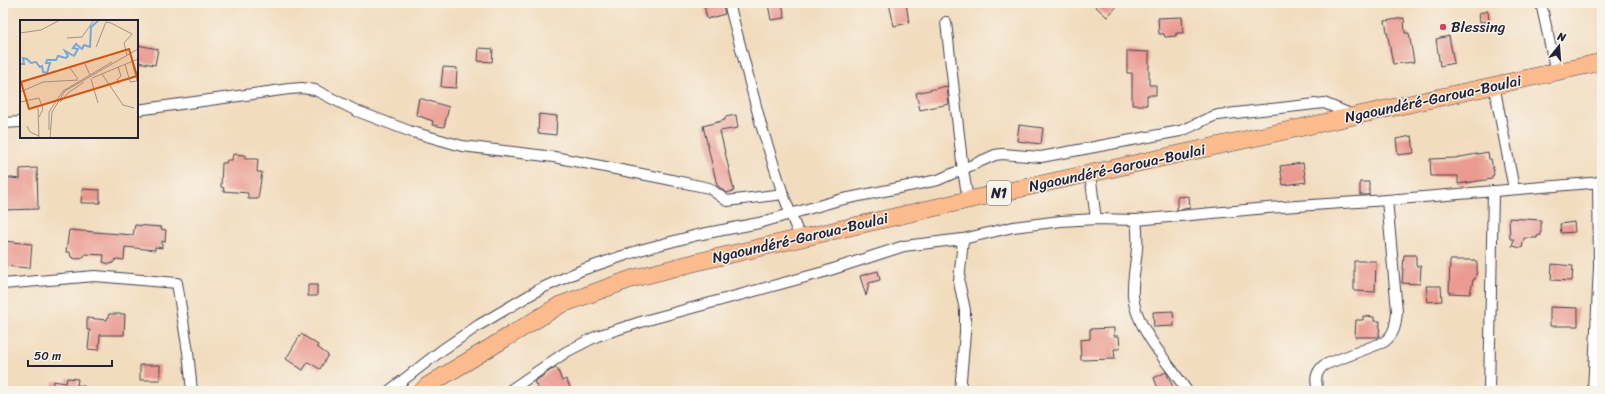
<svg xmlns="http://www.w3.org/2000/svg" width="1605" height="394" font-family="Sriracha,sans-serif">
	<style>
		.building { fill: #ea9a90 }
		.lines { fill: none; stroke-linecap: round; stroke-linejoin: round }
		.minor-casing { stroke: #413e4f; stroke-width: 12 }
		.trunk-casing { stroke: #413e4f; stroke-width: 18 }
		.minor { stroke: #fff; stroke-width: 10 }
		.trunk { stroke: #fbbb8c; stroke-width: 17 }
		.poi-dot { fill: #d1495b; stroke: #f7f3e8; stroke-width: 1.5 }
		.labels { text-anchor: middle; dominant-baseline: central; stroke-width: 3; stroke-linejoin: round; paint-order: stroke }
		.shield { fill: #f7f3e8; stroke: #62616f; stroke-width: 1 }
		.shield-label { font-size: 14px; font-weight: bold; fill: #22223b }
		.poi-label { font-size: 15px; fill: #22223b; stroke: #f7f3e8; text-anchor: start }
		.street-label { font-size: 15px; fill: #22223b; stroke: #f7f3e8 }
		.inset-river { fill: none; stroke: #73a7e0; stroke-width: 2 }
		.inset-road { fill: none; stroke: #9f928a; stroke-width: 1 }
		.view { fill: #d45411; fill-opacity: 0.15; stroke: #d45411; stroke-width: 2 }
		.inset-edge { fill: none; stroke: #22223b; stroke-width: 2 }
	</style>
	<rect width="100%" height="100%" fill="#f7f3e8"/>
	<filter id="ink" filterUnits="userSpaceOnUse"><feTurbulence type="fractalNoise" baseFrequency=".025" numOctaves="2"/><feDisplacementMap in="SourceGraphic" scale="8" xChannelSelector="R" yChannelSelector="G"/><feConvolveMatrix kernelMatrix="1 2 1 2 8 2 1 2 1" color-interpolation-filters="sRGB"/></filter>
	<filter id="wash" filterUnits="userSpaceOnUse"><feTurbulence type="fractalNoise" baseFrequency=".012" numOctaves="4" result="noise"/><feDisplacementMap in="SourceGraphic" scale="16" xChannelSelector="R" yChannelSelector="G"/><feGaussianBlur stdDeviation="0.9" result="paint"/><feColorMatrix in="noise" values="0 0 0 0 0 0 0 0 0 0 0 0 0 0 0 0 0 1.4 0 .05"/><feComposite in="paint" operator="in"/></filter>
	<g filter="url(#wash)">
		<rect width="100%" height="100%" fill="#f2dcbe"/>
		<g id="blocks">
			<g class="building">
				<polygon points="710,3 722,3 725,14 707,19 704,4"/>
				<polygon points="776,3 782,3 785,18 771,20 768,4"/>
				<polygon points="889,3 906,3 909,23 894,26"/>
				<polygon points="1092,3 1120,3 1107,17"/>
				<polygon points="1488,11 1489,21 1480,22 1479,13"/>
				<polygon points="1182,17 1183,33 1176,33 1176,36 1165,37 1164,34 1159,34 1158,18"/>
				<polygon points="1404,18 1405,33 1409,33 1414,62 1393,64 1385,21"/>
				<polygon points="1449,36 1454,63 1440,66 1436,39"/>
				<polygon points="137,45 158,49 155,65 137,62"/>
				<polygon points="479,48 493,49 492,62 478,61"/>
				<polygon points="1127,51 1149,52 1149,85 1156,85 1156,95 1147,95 1147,105 1132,105 1132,73 1127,73"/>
				<polygon points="443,67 457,68 456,88 441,87"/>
				<polygon points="947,86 949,104 920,110 916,93"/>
				<polygon points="419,98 449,107 444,127 432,125 433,121 416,115"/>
				<polygon points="539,114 557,116 556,135 538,133"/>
				<polygon points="736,115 738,128 720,131 734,191 726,193 717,185 703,126 725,120 725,117"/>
				<polygon points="1019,125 1043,128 1041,144 1017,141"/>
				<polygon points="1412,136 1414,153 1398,155 1396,139"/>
				<polygon points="1488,152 1489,159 1491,159 1494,175 1492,176 1492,179 1458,184 1458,176 1431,176 1430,159 1455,158"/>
				<polygon points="233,154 245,155 245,159 258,159 257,172 262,172 258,199 248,199 248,193 223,191 224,188 221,187 222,163 226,163 227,160 232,160"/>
				<polygon points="1303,163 1306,182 1283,185 1280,166"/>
				<polygon points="37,168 38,209 3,210 3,177 20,179 20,169"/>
				<rect x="1360" y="182" width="9" height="13"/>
				<polygon points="82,189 100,190 100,203 81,203"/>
				<polygon points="1189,196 1190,208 1177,210 1177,197"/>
				<polygon points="1509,218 1541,220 1541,235 1537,236 1537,238 1524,238 1522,248 1512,246 1514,239 1510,239"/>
				<polygon points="1574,222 1575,232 1561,233 1560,224"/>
				<polygon points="135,225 161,227 161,229 166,230 165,242 162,241 162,248 155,247 155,250 125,247 124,260 116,259 113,263 109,264 103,262 104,255 85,254 83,258 76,259 71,257 70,252 66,252 69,230 133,235"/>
				<polygon points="4,241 32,244 30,268 3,266"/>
				<polygon points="1404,255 1416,255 1416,266 1421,266 1420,284 1402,283"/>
				<polygon points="1450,260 1475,260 1477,263 1477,270 1475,279 1473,280 1470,294 1449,293"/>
				<polygon points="1354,261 1376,261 1375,292 1354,291"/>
				<polygon points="1552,264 1573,266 1572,281 1551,280"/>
				<polygon points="878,271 880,280 869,283 866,296 860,276"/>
				<rect x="308" y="285" width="9" height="11"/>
				<polygon points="1426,286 1441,286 1442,301 1428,302"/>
				<polygon points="1550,307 1578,308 1578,326 1550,326"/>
				<polygon points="1173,311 1174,326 1154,327 1153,312"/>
				<polygon points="109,314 125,314 124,335 100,335 99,350 88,349 90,330 87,330 87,318 107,320"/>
				<polygon points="1363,316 1374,317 1374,321 1380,321 1379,337 1355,337 1356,320 1363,320"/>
				<polygon points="1114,328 1114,336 1119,336 1120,349 1114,349 1115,359 1081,360 1080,340 1090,339 1090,329"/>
				<polygon points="301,334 318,345 317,347 328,355 320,369 308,362 303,370 286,359"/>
				<rect x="140" y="365" width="20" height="15"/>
				<polygon points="557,368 562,381 566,379 572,391 540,391 534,382 551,370"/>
				<polygon points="1166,372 1167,374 1175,391 1159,391 1154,378"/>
				<polygon points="67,378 78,379 77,385 84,386 83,391 52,391 53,381 66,383"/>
			</g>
		</g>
	</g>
	<g filter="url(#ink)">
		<use href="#blocks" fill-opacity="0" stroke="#413e4f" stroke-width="1"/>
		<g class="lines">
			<g class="minor-casing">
				<g id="minor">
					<polyline points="1541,3 1556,72"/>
					<polyline points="730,7 761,125 783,194"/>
					<polyline points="946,22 963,170 968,200"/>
					<polyline points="1494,85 1514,189"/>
					<polyline points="137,110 289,89 302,88 315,90 357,111 409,131 462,146 554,157 662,178 709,188 727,201 783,194 800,238"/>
					<polyline points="3,123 21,122"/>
					<polyline points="1090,174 1096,219"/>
					<path d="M1136,220C1137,229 1138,239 1137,248C1136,264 1132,280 1133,296C1136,329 1169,363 1187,391"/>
					<polyline points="3,284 95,276 177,283 188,352 192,391"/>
					<path d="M389,391L442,350L479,325L540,289L582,270L640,250L697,235L759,223L839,200L938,180L995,155L1002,154L1041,157L1180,131C1193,127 1205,118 1218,115L1324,103L1353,115"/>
					<polyline points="509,391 566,352 597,336 644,321 824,272 904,246 963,239 1013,227 1061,221 1096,219 1136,220 1267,208 1387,200 1602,182"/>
					<polyline points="960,391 965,333 965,310 959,282 963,239"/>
					<path d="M1318,391C1315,380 1315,373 1324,365L1384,342C1395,334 1396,324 1397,311L1387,200"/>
					<polyline points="1489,391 1493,191"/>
					<polyline points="1593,391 1599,267 1598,182"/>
				</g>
			</g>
			<g class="trunk-casing">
				<polyline id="trunk" points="422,391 427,386 560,305 631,279 701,261 968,200 1602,62"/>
			</g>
			<use href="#minor" class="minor"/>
			<use href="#trunk" class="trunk"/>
		</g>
	</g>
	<circle class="poi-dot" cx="1443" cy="27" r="4"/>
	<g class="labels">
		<rect class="shield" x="987" y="181" width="24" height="24" rx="3"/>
		<g class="shield-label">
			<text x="999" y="193">N1</text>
		</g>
		<g class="poi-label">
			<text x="1451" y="27">Blessing</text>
		</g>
		<g class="street-label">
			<text transform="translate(1433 99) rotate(-12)">Ngaoundéré-Garoua-Boulai</text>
			<text transform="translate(1117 168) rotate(-12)">Ngaoundéré-Garoua-Boulai</text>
			<text transform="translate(800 238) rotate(-13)">Ngaoundéré-Garoua-Boulai</text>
		</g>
	</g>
	<g transform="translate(20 20)">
		<rect width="118" height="118" fill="#f2dcbe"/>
		<path class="inset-river" d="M0,44H4L3,38L7,39L11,43L16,42L20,47L22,46L23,52L27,53L30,43H26L27,40H36L38,36L46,38L48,36L45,31L54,36L58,29L53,28L56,24L62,29L64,25L70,27L71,7L79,0"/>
		<path class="inset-road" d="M0,13L21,10L40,0M47,18L62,17L74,0M76,27L86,2L91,3L112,14L104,23L107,35M112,42L118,64M65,44L70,55M105,44L110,62L117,61M98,47L101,56L97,60L99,64M50,48L58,59M82,54L103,85L114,88M72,58L118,39M71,59L78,83M0,72L23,62L58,60M0,82L19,78L23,89L19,97M40,82L48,73L64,62M18,88L19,118M7,106L10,112L19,116M29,110V92L43,71L92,42M30,118L32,92L45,71L118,29"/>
		<path class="view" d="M109,29L117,56L9,89L1,62Z"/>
		<rect width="118" height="118" class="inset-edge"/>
	</g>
	<rect width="1605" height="394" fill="none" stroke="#f7f3e8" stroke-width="16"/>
	<g transform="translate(1559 46) rotate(17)" stroke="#f7f3e8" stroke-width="3" paint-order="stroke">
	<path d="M0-3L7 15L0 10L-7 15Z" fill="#22223b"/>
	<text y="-6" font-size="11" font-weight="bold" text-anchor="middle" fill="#22223b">N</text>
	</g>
	<path d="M28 360v6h84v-6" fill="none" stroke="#22223b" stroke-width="2"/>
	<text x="34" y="360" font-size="12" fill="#22223b" stroke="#f7f3e8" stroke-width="3" paint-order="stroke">50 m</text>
</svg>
